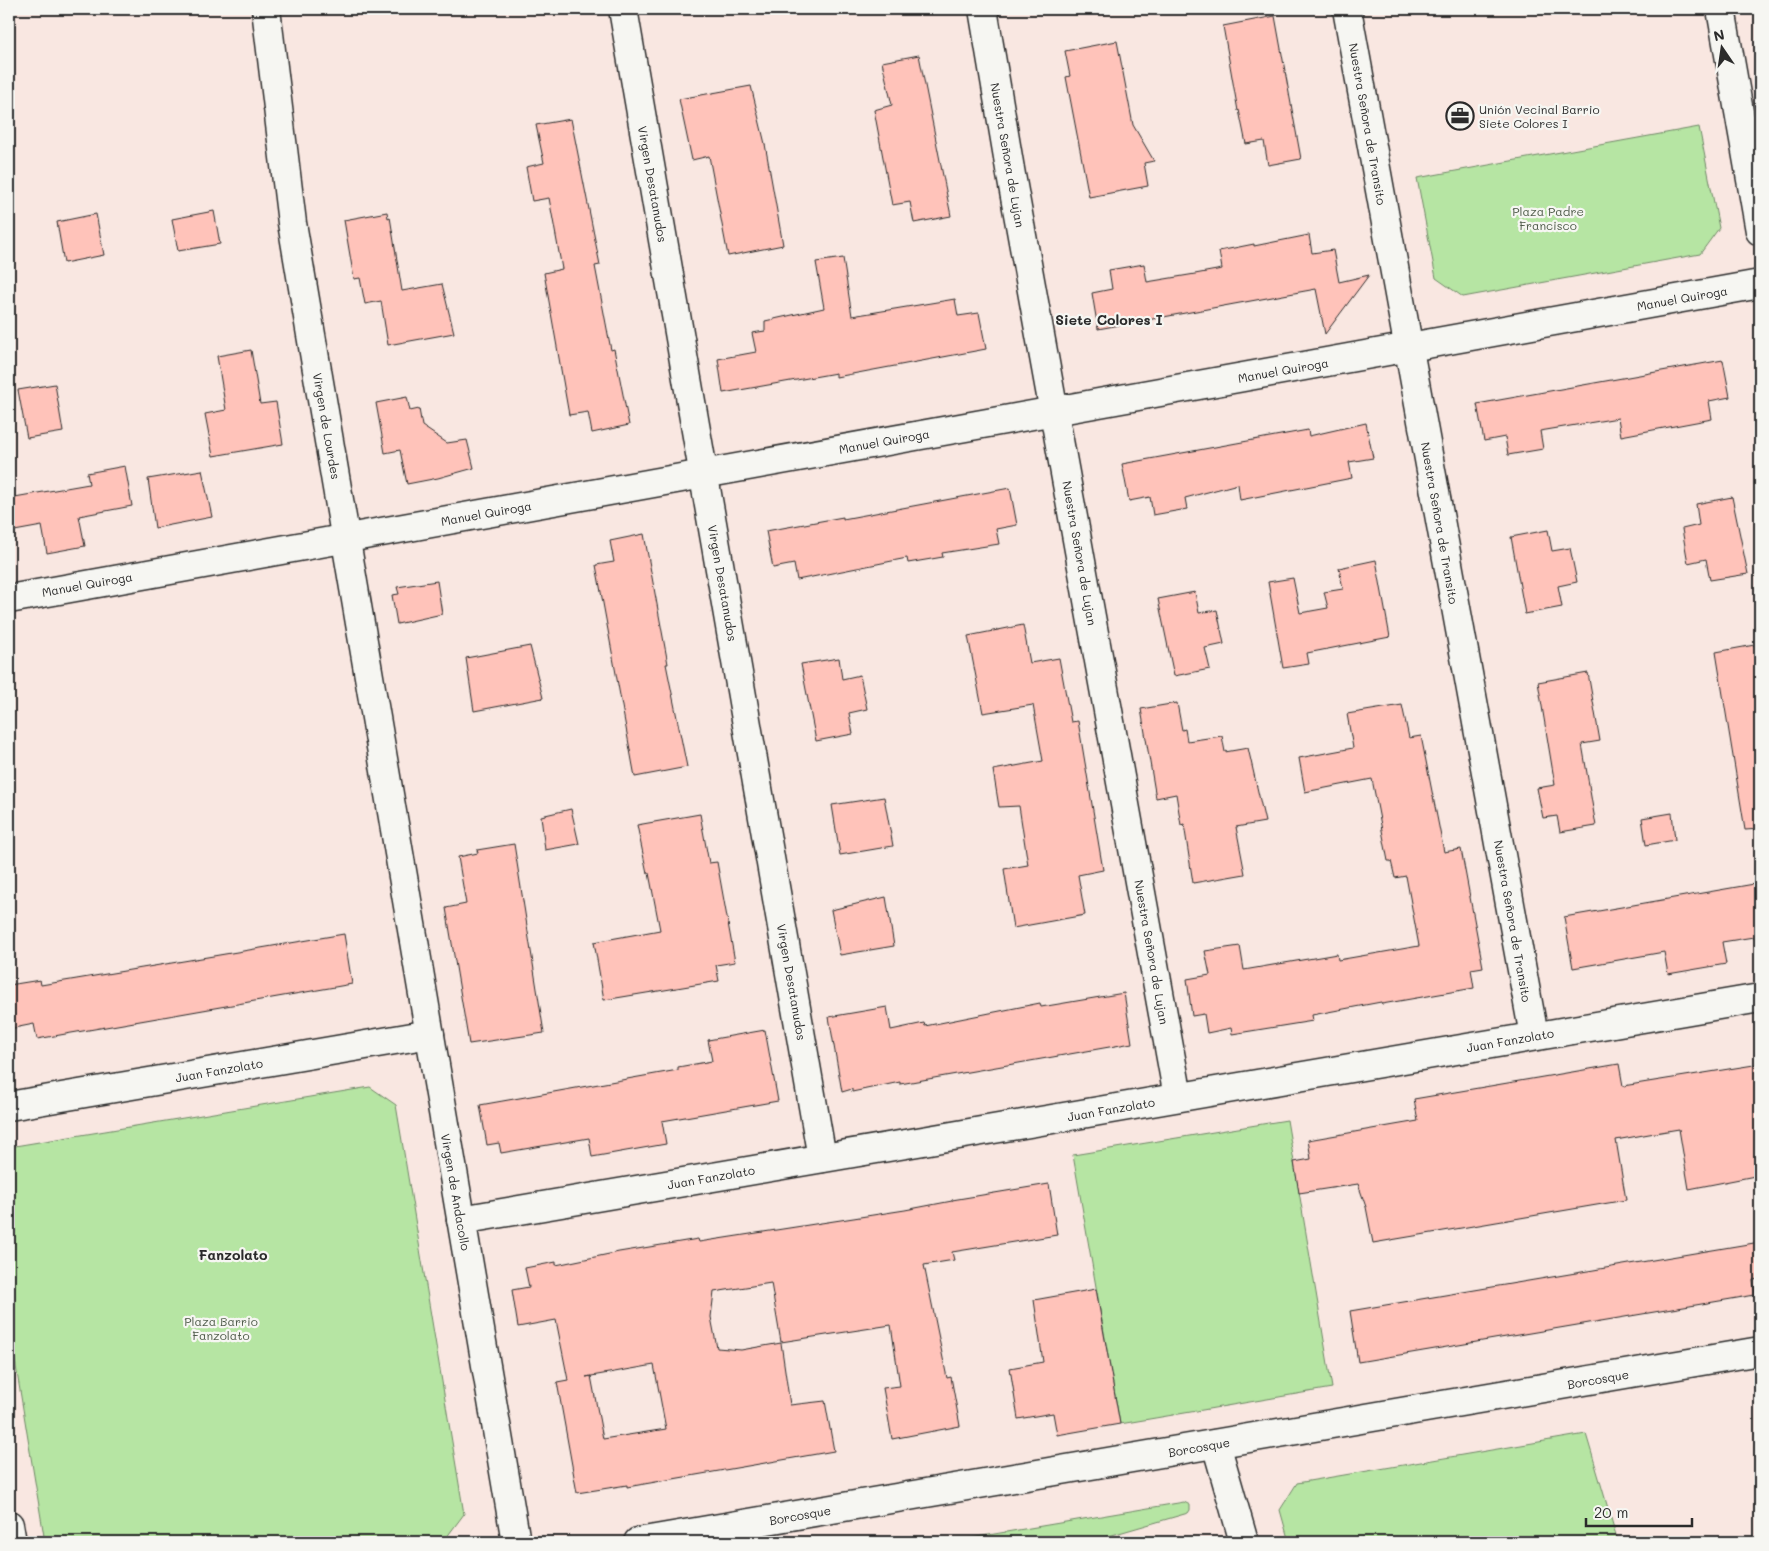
<svg xmlns="http://www.w3.org/2000/svg" width="1769" height="1551" font-family="Mali,sans-serif">
	<style>
		.green { fill: #b6e5a3; stroke: #708867 }
		.building { fill: #ffc3ba; stroke: #2b2b2b; fill-rule: evenodd }
		.lines { fill: none; stroke-linecap: round; stroke-linejoin: round }
		.minor-casing { stroke: #2b2b2b; stroke-width: 31 }
		.minor { stroke: #f6f6f2; stroke-width: 28 }
		.labels { text-anchor: middle; dominant-baseline: central; stroke-width: 4.5; stroke-linejoin: round; paint-order: stroke }
		.poi-label { font-size: 12px; fill: #2b2b2b; stroke: #f6f6f2; text-anchor: start }
		.street-label { font-size: 12px; fill: #2b2b2b; stroke: #f6f6f2 }
		.park-label { font-size: 12px; fill: #4e5a49; stroke: #f6f6f2 }
		.neighbourhood-label { font-size: 14px; font-weight: bold; fill: #2b2b2b; stroke: #f6f6f2 }
	</style>
	<rect width="100%" height="100%" fill="#f9e7e1"/>
	<filter id="ink" filterUnits="userSpaceOnUse"><feTurbulence type="fractalNoise" baseFrequency=".02" numOctaves="2"/><feDisplacementMap in="SourceGraphic" scale="10" xChannelSelector="R" yChannelSelector="G"/><feConvolveMatrix kernelMatrix="1 2 1 2 8 2 1 2 1" color-interpolation-filters="sRGB"/></filter>
	<g filter="url(#ink)">
		<g class="green">
			<polygon points="1699,127 1719,228 1700,254 1463,297 1436,278 1417,178"/>
			<polygon points="370,1087 396,1105 464,1514 446,1538 421,1542 45,1542 9,1324 9,1147"/>
			<polygon points="1287,1120 1332,1388 1120,1424 1073,1155"/>
			<polygon points="1586,1434 1618,1542 1289,1542 1280,1510 1297,1483"/>
			<polygon points="1184,1502 1190,1505 1190,1510 1188,1513 1088,1542 947,1542"/>
		</g>
		<g class="building">
			<polygon points="1275,16 1301,159 1268,165 1264,141 1246,144 1239,110 1238,111 1223,26"/>
			<polygon points="1117,41 1133,125 1154,161 1144,163 1148,186 1089,197 1066,77 1070,76 1065,51"/>
			<polygon points="919,55 951,216 914,223 910,202 892,205 874,110 892,105 882,62"/>
			<polygon points="751,86 765,144 783,245 728,256 709,156 692,160 679,99"/>
			<polygon points="571,119 600,265 595,266 611,350 614,349 629,425 592,433 588,412 569,415 544,273 562,269 549,198 532,201 526,167 544,163 536,125"/>
			<polygon points="214,211 220,244 178,251 172,219"/>
			<polygon points="387,212 388,218 390,217 402,291 442,284 454,333 388,345 381,301 365,304 360,278 354,279 344,220"/>
			<polygon points="96,214 104,255 64,263 57,222"/>
			<polygon points="1309,235 1312,253 1333,250 1339,282 1369,275 1325,334 1316,289 1098,329 1092,293 1112,289 1109,270 1144,264 1147,282 1195,274 1222,269 1219,251 1254,244 1254,246"/>
			<polygon points="843,258 852,316 955,299 958,316 979,313 986,349 836,377 836,373 723,393 718,359 756,352 752,333 765,331 765,321 824,308 816,262"/>
			<polygon points="251,350 260,404 276,402 283,444 213,456 205,414 226,410 217,356"/>
			<polygon points="1723,360 1730,397 1709,401 1712,419 1621,436 1618,418 1540,431 1543,449 1508,455 1505,437 1484,441 1477,404"/>
			<polygon points="55,384 63,432 27,438 18,390"/>
			<polygon points="407,397 410,411 419,409 422,426 447,443 467,440 474,468 438,478 407,484 400,450 385,453 376,403"/>
			<polygon points="1366,423 1373,458 1349,462 1352,478 1240,500 1238,484 1185,498 1187,509 1153,515 1150,497 1129,501 1122,464 1308,430 1309,436"/>
			<polygon points="125,466 132,506 79,516 85,546 47,553 42,526 9,532 9,498 89,484 87,473"/>
			<polygon points="202,470 212,517 155,528 148,479"/>
			<polygon points="1010,488 1017,525 996,529 999,544 942,553 943,557 908,563 907,558 797,580 794,564 773,568 766,531 843,517 843,519"/>
			<polygon points="1732,497 1748,574 1710,580 1706,559 1688,563 1682,529 1699,525 1696,504"/>
			<polygon points="1548,530 1552,551 1570,548 1577,582 1558,586 1562,607 1525,614 1511,537"/>
			<polygon points="644,534 668,664 666,664 687,767 635,777 596,565 614,562 610,541"/>
			<polygon points="1376,560 1390,637 1307,653 1309,664 1283,668 1268,582 1293,578 1300,613 1328,608 1324,592 1343,589 1339,568"/>
			<polygon points="437,581 442,614 397,624 392,595 399,594 397,587"/>
			<polygon points="1195,592 1199,613 1217,610 1224,644 1205,648 1210,669 1174,676 1158,599"/>
			<polygon points="1023,625 1030,663 1059,658 1071,722 1078,721 1103,870 1078,875 1085,915 1013,928 1004,869 1028,865 1019,806 999,807 993,770 1043,761 1033,705 983,713 968,636"/>
			<polygon points="1760,644 1760,829 1745,830 1716,652"/>
			<polygon points="530,646 543,698 474,711 466,658"/>
			<polygon points="839,658 842,679 860,675 867,709 849,713 853,734 816,741 801,664"/>
			<polygon points="1588,673 1600,741 1582,744 1596,826 1560,832 1557,816 1543,818 1537,788 1555,785 1538,682"/>
			<polygon points="1177,703 1182,730 1185,729 1187,741 1222,736 1225,752 1248,748 1265,822 1236,827 1245,874 1193,883 1184,824 1181,825 1176,794 1156,798 1141,709"/>
			<polygon points="1402,705 1409,738 1421,736 1444,852 1461,849 1483,967 1471,969 1474,988 1382,1004 1381,1002 1312,1015 1313,1021 1232,1034 1231,1028 1207,1033 1204,1014 1192,1016 1187,979 1210,975 1205,951 1240,946 1244,970 1337,954 1338,960 1419,946 1406,876 1395,878 1391,861 1388,861 1372,779 1305,792 1299,758 1353,748 1347,714"/>
			<polygon points="884,797 893,846 840,855 832,805"/>
			<polygon points="571,809 579,844 545,850 541,816"/>
			<polygon points="1672,813 1675,840 1646,845 1642,818"/>
			<polygon points="700,814 709,863 717,862 735,962 716,965 719,981 604,1000 594,942 660,930 649,873 647,873 637,825"/>
			<polygon points="514,844 544,1033 469,1044 446,908 466,904 458,857 478,853 477,850"/>
			<polygon points="1760,883 1760,936 1722,942 1726,964 1668,974 1664,952 1573,968 1564,917"/>
			<polygon points="886,897 894,946 840,955 831,910"/>
			<polygon points="344,934 352,984 37,1039 34,1024 9,1029 9,985 40,980 41,985"/>
			<polygon points="1124,993 1132,1043 900,1084 900,1082 852,1092 852,1089 842,1092 829,1017 887,1007 891,1030 924,1023 925,1026 1040,1003 1041,1007"/>
			<polygon points="765,1030 778,1101 662,1121 666,1144 592,1157 589,1138 501,1153 499,1143 487,1145 480,1105 678,1070 678,1067 712,1061 708,1040"/>
			<polygon points="1619,1064 1623,1086 1760,1064 1760,1175 1689,1189 1679,1129 1649,1134 1616,1140 1626,1200 1373,1243 1366,1207 1358,1184 1299,1193 1294,1162 1311,1159 1308,1140 1418,1121 1414,1099"/>
			<path d="M1049,1184L1057,1235L952,1252L954,1260L924,1265L947,1378L951,1377L960,1426L892,1439L883,1388L900,1386L891,1325L781,1342L771,1283L714,1292L711,1317L717,1348L741,1350L781,1343L790,1405L825,1401L834,1451L627,1487V1485L577,1493L557,1382L568,1380L556,1320L518,1327L512,1290L529,1287L525,1268L556,1262V1265L619,1252L698,1239L699,1242L905,1210L952,1201V1200ZM654,1365L666,1429L603,1439L591,1376L586,1377Z"/>
			<polygon points="1760,1242 1760,1279 1753,1280 1755,1295 1358,1362 1350,1311"/>
			<polygon points="1096,1289 1120,1424 1057,1435 1053,1413 1018,1419 1010,1368 1043,1362 1034,1300"/>
		</g>
		<g class="lines">
			<g class="minor-casing">
				<g id="minor">
					<polyline points="266,9 292,223 516,1542"/>
					<polyline points="623,9 822,1158"/>
					<polyline points="983,9 1011,175 1178,1097"/>
					<polyline points="1347,9 1534,1036"/>
					<polyline points="1721,9 1760,231"/>
					<polyline points="9,599 1760,284"/>
					<polyline points="9,1106 430,1034"/>
					<polyline points="461,1220 1760,998"/>
					<polyline points="1216,1444 1244,1542"/>
					<polyline points="9,1525 12,1542"/>
					<polyline points="638,1542 1760,1351"/>
				</g>
			</g>
			<use href="#minor" class="minor"/>
		</g>
	</g>
	<defs>
		<g id="office-ring" transform="scale(1.4375)"><circle r="9.5" fill="#f6f6f2" stroke="#2b2b2b" stroke-width="1.5"/><path d="M-6-3h4V-5.5h4V-3h4V5H-6ZM-1-4.5V-3h2v-1.5ZM-6 0V1H6V0Z" fill="#2b2b2b"/></g>
	</defs>
	<g fill-rule="evenodd">
		<use href="#office-ring" x="1460" y="116"/>
	</g>
	<g class="labels">
		<g class="poi-label">
			<text x="1479" y="109">Unión Vecinal Barrio<tspan x="1479" dy="14">Siete Colores I</tspan></text>
		</g>
		<g class="street-label">
			<text transform="translate(1368 124) rotate(80)">Nuestra Señora de Transito</text>
			<text transform="translate(1008 155) rotate(80)">Nuestra Señora de Lujan</text>
			<text transform="translate(653 184) rotate(80)">Virgen Desatanudos</text>
			<text transform="translate(1682 298) rotate(-10)">Manuel Quiroga</text>
			<text transform="translate(1283 370) rotate(-10)">Manuel Quiroga</text>
			<text transform="translate(327 426) rotate(80)">Virgen de Lourdes</text>
			<text transform="translate(884 441) rotate(-10)">Manuel Quiroga</text>
			<text transform="translate(486 513) rotate(-10)">Manuel Quiroga</text>
			<text transform="translate(1440 523) rotate(80)">Nuestra Señora de Transito</text>
			<text transform="translate(1080 553) rotate(80)">Nuestra Señora de Lujan</text>
			<text transform="translate(723 583) rotate(80)">Virgen Desatanudos</text>
			<text transform="translate(87 584) rotate(-10)">Manuel Quiroga</text>
			<text transform="translate(1513 921) rotate(80)">Nuestra Señora de Transito</text>
			<text transform="translate(1152 952) rotate(80)">Nuestra Señora de Lujan</text>
			<text transform="translate(792 982) rotate(80)">Virgen Desatanudos</text>
			<text transform="translate(1510 1040) rotate(-10)">Juan Fanzolato</text>
			<text transform="translate(219 1070) rotate(-10)">Juan Fanzolato</text>
			<text transform="translate(1111 1109) rotate(-10)">Juan Fanzolato</text>
			<text transform="translate(711 1177) rotate(-10)">Juan Fanzolato</text>
			<text transform="translate(456 1192) rotate(80)">Virgen de Andacollo</text>
			<text transform="translate(1598 1379) rotate(-10)">Borcosque</text>
			<text transform="translate(1199 1447) rotate(-10)">Borcosque</text>
			<text transform="translate(800 1515) rotate(-10)">Borcosque</text>
		</g>
		<g class="park-label">
			<text x="1548" y="211">Plaza Padre<tspan x="1548" dy="14">Francisco</tspan></text>
			<text x="221" y="1321">Plaza Barrio<tspan x="221" dy="14">Fanzolato</tspan></text>
		</g>
		<g class="neighbourhood-label">
			<text x="1109" y="319">Siete Colores I</text>
			<text x="233" y="1254">Fanzolato</text>
		</g>
	</g>
	<rect width="1769" height="1551" fill="none" stroke="#f6f6f2" stroke-width="30"/>
	<rect x="15" y="15" width="1739" height="1521" fill="none" stroke="#2b2b2b" stroke-width="2" filter="url(#ink)"/>
	<g transform="translate(1722 48) rotate(347)" stroke="#f6f6f2" stroke-width="4" paint-order="stroke">
	<path d="M0-4L9 19L0 12L-9 19Z" fill="#2b2b2b"/>
	<text y="-8" font-size="14" font-weight="bold" text-anchor="middle" fill="#2b2b2b">N</text>
	</g>
	<path d="M1586 1518v8h106v-8" fill="none" stroke="#2b2b2b" stroke-width="2.5"/>
	<text x="1594" y="1518" font-size="15" fill="#2b2b2b" stroke="#f6f6f2" stroke-width="4" paint-order="stroke">20 m</text>
</svg>
